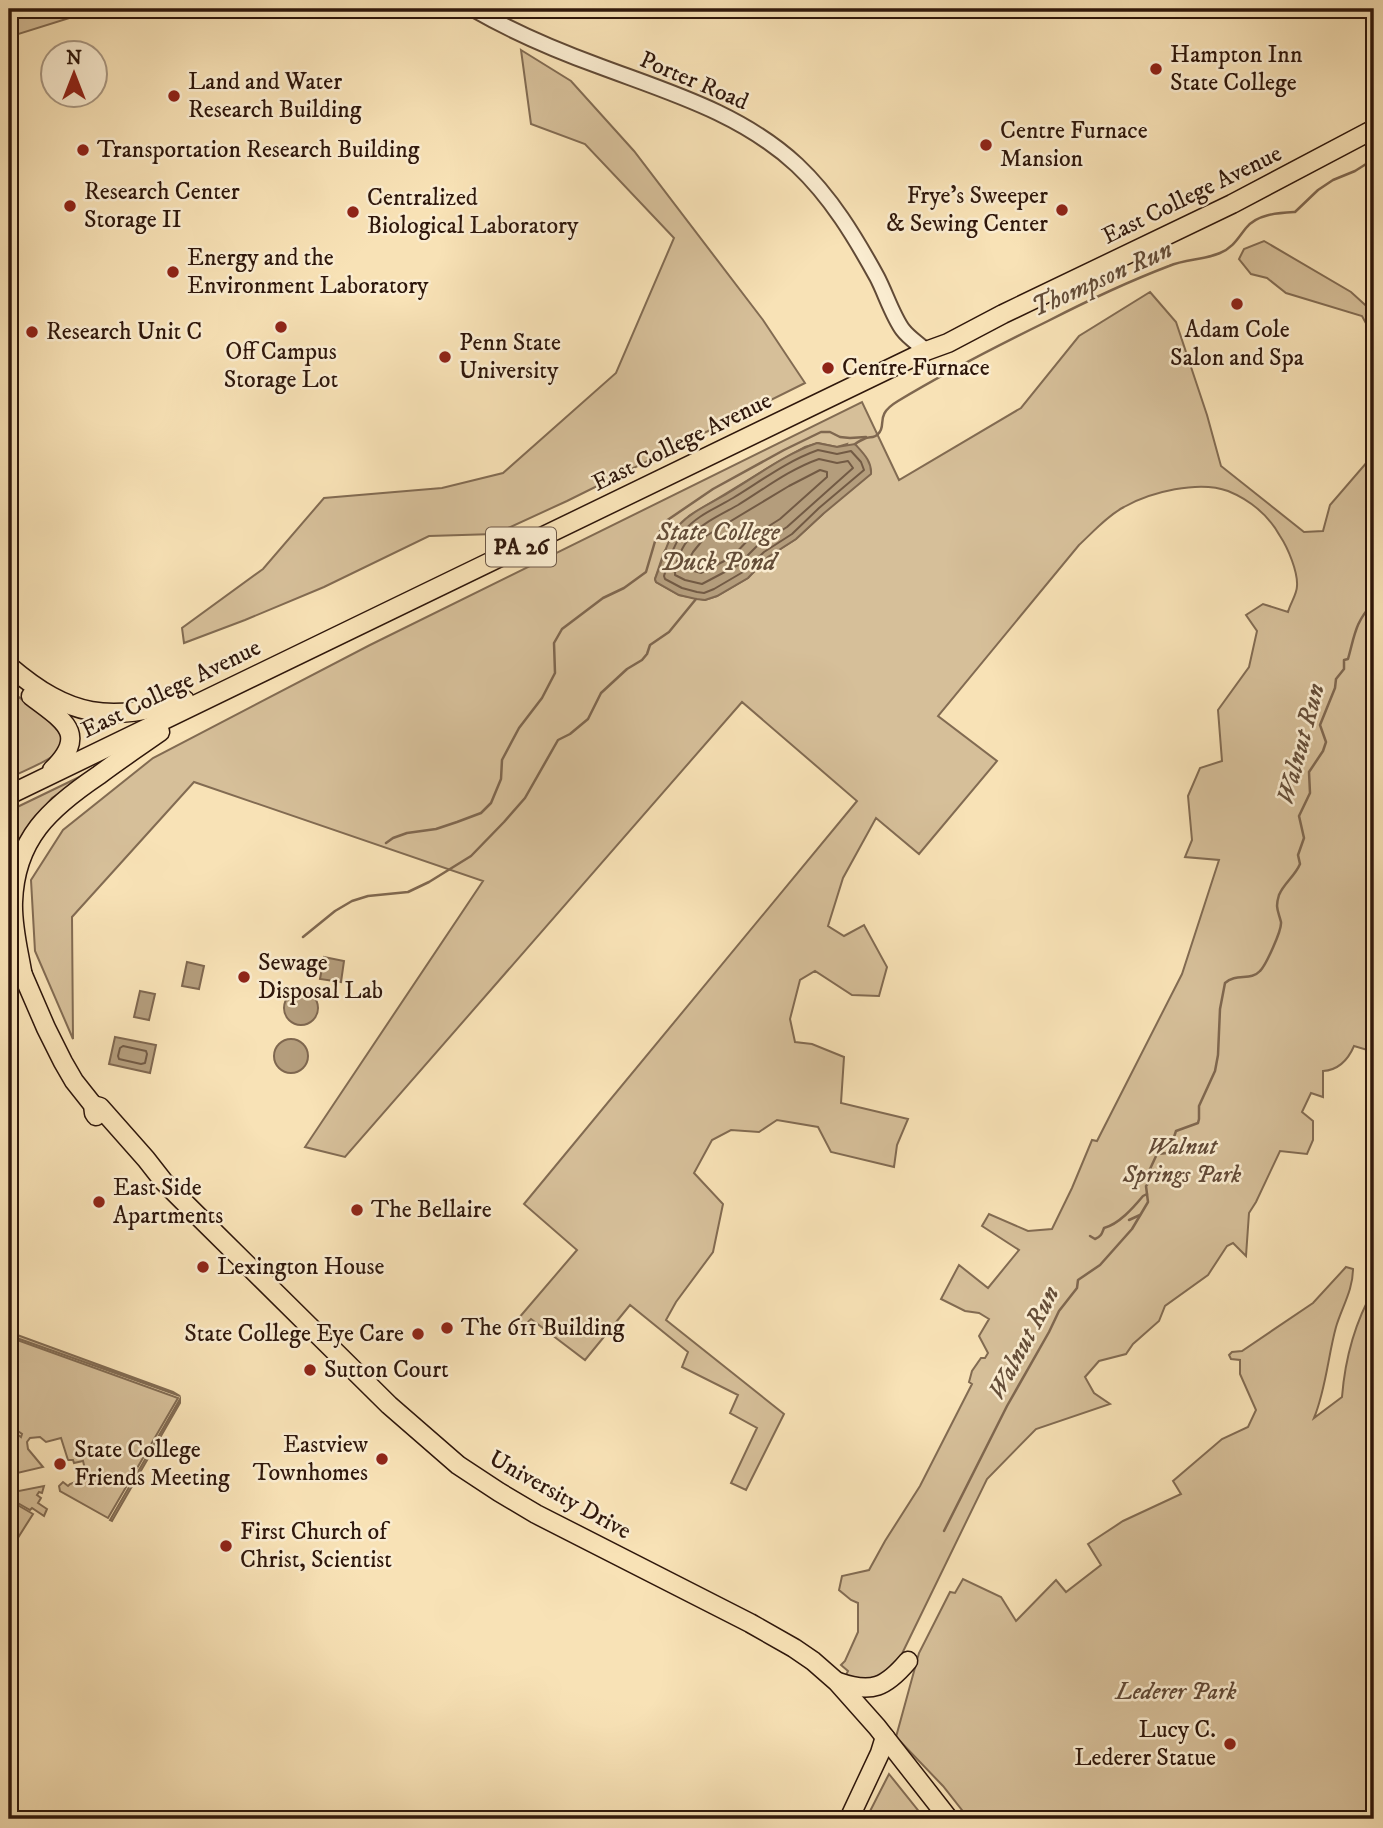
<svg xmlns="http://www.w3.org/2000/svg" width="1383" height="1828" font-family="'IM FELL DW Pica',serif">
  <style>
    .green { fill: #d6bf99; stroke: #826b52; stroke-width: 2; fill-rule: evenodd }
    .water { fill: #b49d7c; stroke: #7f674f; stroke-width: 2 }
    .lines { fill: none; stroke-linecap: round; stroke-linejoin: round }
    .shore { stroke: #725a44; stroke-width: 2 }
    .stream { stroke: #7f674f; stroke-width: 2.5 }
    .minor-casing { stroke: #614a36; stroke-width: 18 }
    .major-casing { stroke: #2f170b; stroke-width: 21 }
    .minor { stroke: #faecd0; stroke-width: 14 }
    .major { stroke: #f8e2b6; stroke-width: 18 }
    .poi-dot { fill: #8f2418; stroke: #faecd0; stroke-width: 2.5 }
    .labels { text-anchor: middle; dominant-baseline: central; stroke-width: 5; stroke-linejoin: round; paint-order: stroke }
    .shield { fill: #faecd0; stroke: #6c5746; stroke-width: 2 }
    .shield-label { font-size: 23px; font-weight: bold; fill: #2f170b }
    .poi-label { font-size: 24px; fill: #2f170b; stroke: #faecd0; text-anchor: start }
    .street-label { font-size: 24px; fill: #2f170b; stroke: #faecd0 }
    .park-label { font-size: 24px; font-style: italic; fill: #614936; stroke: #faecd0 }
    .water-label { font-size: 26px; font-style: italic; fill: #644d38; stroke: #faecd0 }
  </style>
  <rect width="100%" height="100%" fill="#f8e2b6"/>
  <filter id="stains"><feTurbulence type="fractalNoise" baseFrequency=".00286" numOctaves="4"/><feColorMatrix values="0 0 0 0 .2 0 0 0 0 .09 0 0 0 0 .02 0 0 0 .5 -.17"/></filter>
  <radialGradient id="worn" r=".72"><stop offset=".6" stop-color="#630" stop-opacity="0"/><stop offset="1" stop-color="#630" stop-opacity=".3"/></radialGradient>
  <g class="green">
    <polygon points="9,9 98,9 9,37"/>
    <polygon points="521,50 571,81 634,151 763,320 805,383 567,501 495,534 429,536 324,587 245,620 184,643 182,628 263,569 324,498 442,488 503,473 616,373 674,238 585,144 531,124"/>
    <polygon points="1264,241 1351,292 1374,313 1374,338 1362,316 1286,293 1267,278 1251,274 1239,259 1244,249"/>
    <path d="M1150 292 1176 322 1207 415 1221 466 1304 532 1323 531 1330 505 1374 454V1052L1354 1046C1348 1060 1339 1070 1323 1071V1097L1311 1093 1302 1112 1313 1121V1140L1307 1154 1280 1151 1256 1202 1249 1213 1246 1256 1233 1243 1227 1246 1208 1275 1165 1306 1159 1321 1133 1344 1126 1354 1099 1361 1085 1377 1094 1393 1110 1404 1036 1429 987 1479 896 1666 872 1684 845 1677 848 1671 841 1665 845 1661 858 1632V1603L851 1600 839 1590 842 1576 869 1570 885 1541 920 1486 972 1384 969 1382 972 1371 981 1358H985L988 1353 979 1336 989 1319 979 1313 965 1311 941 1299 959 1265 988 1288 1019 1250 982 1226 989 1214 1028 1231 1052 1229 1072 1188 1092 1140 1097 1141 1182 974 1219 860 1185 857 1192 840 1188 796 1200 768 1222 761 1218 710 1249 667 1257 631 1246 615 1263 604 1288 612C1290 604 1297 594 1297 586 1298 572 1288 548 1280 536 1269 516 1250 500 1228 491 1199 480 1150 492 1124 507 1107 516 1093 532 1079 545L938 716 997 761 919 854 876 818 843 878 828 926 844 936 864 925 887 967 879 996 852 995 815 971 800 980 790 1019 795 1042 812 1044 844 1057 841 1103 908 1119 897 1145 894 1167 831 1152 818 1127 777 1120 759 1132 731 1130 712 1140 694 1173 723 1204 713 1252 676 1302 666 1320 784 1414 746 1490 731 1483 757 1428 730 1413 738 1395 682 1367 688 1352 630 1305 585 1360 531 1319 525 1325 518 1319 577 1250 524 1204 857 801 742 702 345 1157 305 1147 483 881 194 782 72 917 73 1039 35 951 31 880 63 830 153 758 370 645 862 402 899 480 1021 408 1079 336ZM818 443 837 447 847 444 823 514 796 539 768 557 748 578 717 596 705 600 679 595 656 582 655 579 664 552 689 516 776 463 805 447Z"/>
    <path d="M9 690C21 699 53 720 59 732 64 741 61 750 53 756 40 765 23 771 9 778Z"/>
    <polygon points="98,768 52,798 31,824 9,882 9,811"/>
    <path d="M1346 1267 1353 1269C1353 1290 1342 1307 1336 1327 1328 1356 1326 1389 1314 1418L1342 1397C1345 1359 1355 1322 1374 1289V1819H969L943 1786 896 1737 919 1653 950 1592 955 1593 963 1579 1001 1597 1016 1621 1056 1580 1066 1592 1101 1565 1088 1544 1123 1521 1181 1494 1173 1481 1222 1439 1248 1427 1256 1410 1240 1374V1360L1231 1359 1229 1355 1232 1352 1242 1351 1313 1303Z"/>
    <polygon points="9,1332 173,1392 180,1396 11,1336 9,1335"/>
    <polygon points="9,1337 178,1398 108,1518 60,1491 59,1486 63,1482 68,1486 70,1484 78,1481 79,1471 85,1469 83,1461 74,1463 73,1460 68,1460 61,1438 46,1442 40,1437 30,1438 27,1442 28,1449 43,1467 17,1473 17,1476 11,1477 9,1480 9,1454 12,1450 9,1448 9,1428 21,1437 22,1434 9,1425"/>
    <polygon points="180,1399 180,1403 112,1521 110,1520"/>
    <polygon points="44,1486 42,1493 39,1492 37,1495 41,1498 38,1503 47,1509 44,1516 32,1508 30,1510 9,1498 9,1490 12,1489 14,1492"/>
    <polygon points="9,1500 33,1514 9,1552"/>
    <polygon points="889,1774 925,1819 866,1819"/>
  </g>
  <g class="water">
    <path d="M817 443 837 447 855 444C863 453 872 461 871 474L823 514 796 539 768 557 748 578 717 596 705 600 696 599 679 595 656 582 655 579C663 560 666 541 679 525 692 511 712 503 728 493 758 475 785 454 817 443Z"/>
    <polygon points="324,957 344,961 341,982 320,979"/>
    <polygon points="187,962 204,966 199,989 182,986"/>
    <circle cx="301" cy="1008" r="17"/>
    <polygon points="140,991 155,994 149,1020 134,1017"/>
    <polygon points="115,1037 156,1045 150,1073 109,1064"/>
    <circle cx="291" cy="1056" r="17"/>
  </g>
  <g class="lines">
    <g class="shore">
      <path d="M818 450 837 454 851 451 861 462 864 470 819 508 792 534 764 552 743 572 714 589 704 593 697 592 682 588 665 579 664 576C669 560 673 545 684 531 696 516 716 508 733 498 761 481 787 461 818 450Z"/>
      <path d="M819 459 837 463 848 461 853 468 787 527 757 546 738 565 702 584 685 580 675 575C675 561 682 546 692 535 704 522 722 514 738 505 764 489 790 469 819 459Z"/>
      <polygon points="820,470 827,472 827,477 780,519 750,538 732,557 701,573 687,569 688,561 693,552 706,536 789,486"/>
      <polygon points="123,1046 146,1051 147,1054 145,1063 141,1064 119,1059 118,1056 120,1048"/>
    </g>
    <g class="stream">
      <path d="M855 444C858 442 861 440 864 439 869 436 874 439 878 434 888 425 873 416 898 401 946 372 997 346 1048 321 1087 301 1127 282 1169 266 1185 259 1204 260 1220 253 1233 248 1238 238 1246 228 1257 214 1278 213 1295 212L1318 190 1333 180 1355 171 1374 159"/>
      <polyline points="386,843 393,838 407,833 436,829 457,822 481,813 491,803 501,779 502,760 519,728 542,698 555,673 554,643 562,629 603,598 624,588 646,572 656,538 666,521 713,489 784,450 821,432 830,432 840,437 850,438 866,437"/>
      <polyline points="303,937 335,911 352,901 368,896 408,892 429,882 471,856 504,822 525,798 558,740 570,734 588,719 601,693 627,669 642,660 647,654 650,645 669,632 696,599"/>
      <polyline points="1129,1220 1140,1215"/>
      <path d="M1090 1236 1095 1239C1102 1236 1102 1233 1104 1228 1119 1224 1133 1208 1143 1196L1147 1194"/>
      <path d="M944 1531 1007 1406 1049 1332 1059 1311 1077 1288 1078 1280 1100 1265 1132 1229 1148 1202 1146 1186 1151 1180 1150 1169 1157 1154 1167 1153 1172 1143 1176 1131 1198 1123 1199 1119V1106L1215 1071 1218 1055 1220 1009 1225 983C1236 973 1251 981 1260 971 1266 965 1282 930 1281 922 1278 910 1275 908 1279 895 1284 883 1295 876 1300 864L1298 855 1304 838 1299 816 1310 793 1309 772 1323 751 1326 742 1320 725 1335 688 1336 679 1344 669V660L1348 659C1355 634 1355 622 1374 602"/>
    </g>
    <defs>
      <path id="minor" d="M473 9C513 32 555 50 599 66 668 92 741 113 797 165 831 197 855 237 877 277 885 292 893 317 903 330 909 338 919 344 926 351"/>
      <g id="major">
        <path d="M9 666C70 718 109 723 185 700"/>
        <path d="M31 696C62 720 90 733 52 770"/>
        <polyline points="9,795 810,407 926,351 948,343 1003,314 1232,204 1374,129"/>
        <polyline points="20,968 46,1028 63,1062 74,1081 93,1105 94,1113 96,1116"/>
        <path d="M23 977C19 952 12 927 13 902 15 839 50 808 99 775 119 760 140 746 160 732"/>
        <polyline points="93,1105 100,1107 146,1159 164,1182 202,1220 389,1405 458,1465 499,1492 536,1514 750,1623 794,1648 813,1661 837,1682 877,1727 949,1819"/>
        <path d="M838 1682C872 1694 886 1687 908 1661"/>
        <polyline points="849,1819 880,1753 885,1737"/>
      </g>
    </defs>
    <use href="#minor" class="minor-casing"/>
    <use href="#major" class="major-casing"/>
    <use href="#minor" class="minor"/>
    <use href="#major" class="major"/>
  </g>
  <g class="poi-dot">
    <circle cx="1156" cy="69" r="7"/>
    <circle cx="174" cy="96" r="7"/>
    <circle cx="986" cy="145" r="7"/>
    <circle cx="83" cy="150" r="7"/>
    <circle cx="70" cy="206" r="7"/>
    <circle cx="1062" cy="210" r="7"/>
    <circle cx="353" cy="212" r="7"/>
    <circle cx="173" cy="272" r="7"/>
    <circle cx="1237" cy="304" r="7"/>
    <circle cx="281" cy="327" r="7"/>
    <circle cx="32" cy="332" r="7"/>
    <circle cx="445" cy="357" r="7"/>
    <circle cx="828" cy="368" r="7"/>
    <circle cx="244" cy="977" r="7"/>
    <circle cx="99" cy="1202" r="7"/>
    <circle cx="357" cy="1210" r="7"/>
    <circle cx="203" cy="1267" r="7"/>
    <circle cx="447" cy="1328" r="7"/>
    <circle cx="418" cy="1334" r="7"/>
    <circle cx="310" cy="1370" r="7"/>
    <circle cx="382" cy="1459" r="7"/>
    <circle cx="60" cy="1464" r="7"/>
    <circle cx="226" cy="1546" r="7"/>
    <circle cx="1230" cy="1744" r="7"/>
  </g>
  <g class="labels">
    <rect class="shield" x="486" y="527.5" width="70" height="39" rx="5"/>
    <g class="shield-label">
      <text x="521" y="547">PA 26</text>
    </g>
    <g class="poi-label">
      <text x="1170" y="55">Hampton Inn<tspan x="1170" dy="28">State College</tspan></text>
      <text x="188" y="82">Land and Water<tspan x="188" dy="28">Research Building</tspan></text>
      <text x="1000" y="131">Centre Furnace<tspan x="1000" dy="28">Mansion</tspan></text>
      <text x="97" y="150">Transportation Research Building</text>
      <text x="84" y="192">Research Center<tspan x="84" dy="28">Storage II</tspan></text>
      <text x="1048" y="196" text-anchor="end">Frye's Sweeper<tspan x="1048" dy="28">&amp; Sewing Center</tspan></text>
      <text x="367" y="198">Centralized<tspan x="367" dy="28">Biological Laboratory</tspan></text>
      <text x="187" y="258">Energy and the<tspan x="187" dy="28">Environment Laboratory</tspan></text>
      <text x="1237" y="330" text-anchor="middle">Adam Cole<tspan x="1237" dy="28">Salon and Spa</tspan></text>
      <text x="46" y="332">Research Unit C</text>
      <text x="459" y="343">Penn State<tspan x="459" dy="28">University</tspan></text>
      <text x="281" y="352" text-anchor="middle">Off Campus<tspan x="281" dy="28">Storage Lot</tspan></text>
      <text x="842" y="368">Centre Furnace</text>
      <text x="258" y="963">Sewage<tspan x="258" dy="28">Disposal Lab</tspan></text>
      <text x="113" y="1188">East Side<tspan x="113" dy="28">Apartments</tspan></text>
      <text x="371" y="1210">The Bellaire</text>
      <text x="217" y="1267">Lexington House</text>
      <text x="461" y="1328">The 611 Building</text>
      <text x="404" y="1334" text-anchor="end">State College Eye Care</text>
      <text x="324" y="1370">Sutton Court</text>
      <text x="368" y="1445" text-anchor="end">Eastview<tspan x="368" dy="28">Townhomes</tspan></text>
      <text x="74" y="1450">State College<tspan x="74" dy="28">Friends Meeting</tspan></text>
      <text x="240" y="1532">First Church of<tspan x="240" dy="28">Christ, Scientist</tspan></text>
      <text x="1216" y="1730" text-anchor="end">Lucy C.<tspan x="1216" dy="28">Lederer Statue</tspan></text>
    </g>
    <g class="street-label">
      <text transform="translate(694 81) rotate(23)">Porter Road</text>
      <text transform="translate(1192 195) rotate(-26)">East College Avenue</text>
      <text transform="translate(682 442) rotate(-26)">East College Avenue</text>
      <text transform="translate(171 689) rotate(-26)">East College Avenue</text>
      <text transform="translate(560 1495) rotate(29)">University Drive</text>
    </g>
    <g class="park-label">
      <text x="1182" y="1147">Walnut<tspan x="1182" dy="28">Springs Park</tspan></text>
      <text x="1176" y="1692">Lederer Park</text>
    </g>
    <g class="water-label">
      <text transform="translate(1102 279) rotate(-24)">Thompson Run</text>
      <text x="718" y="532">State College<tspan x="718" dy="30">Duck Pond</tspan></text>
      <text transform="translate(1301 744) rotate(-75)">Walnut Run</text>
      <text transform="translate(1024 1343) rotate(-62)">Walnut Run</text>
    </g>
  </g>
  <rect width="1383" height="1828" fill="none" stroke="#f8e2b6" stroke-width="35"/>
  <rect x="10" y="10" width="1362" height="1807" fill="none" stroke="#2f170b" stroke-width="3.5"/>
  <rect x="18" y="18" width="1348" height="1793" fill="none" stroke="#2f170b" stroke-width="2"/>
  <g transform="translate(74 74)"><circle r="33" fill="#faecd0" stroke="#a99781" stroke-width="2"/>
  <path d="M0-5L12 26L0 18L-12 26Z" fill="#8f2418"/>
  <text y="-10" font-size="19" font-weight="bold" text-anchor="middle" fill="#2f170b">N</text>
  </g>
  <rect width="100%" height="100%" filter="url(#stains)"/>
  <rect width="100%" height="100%" fill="url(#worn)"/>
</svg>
